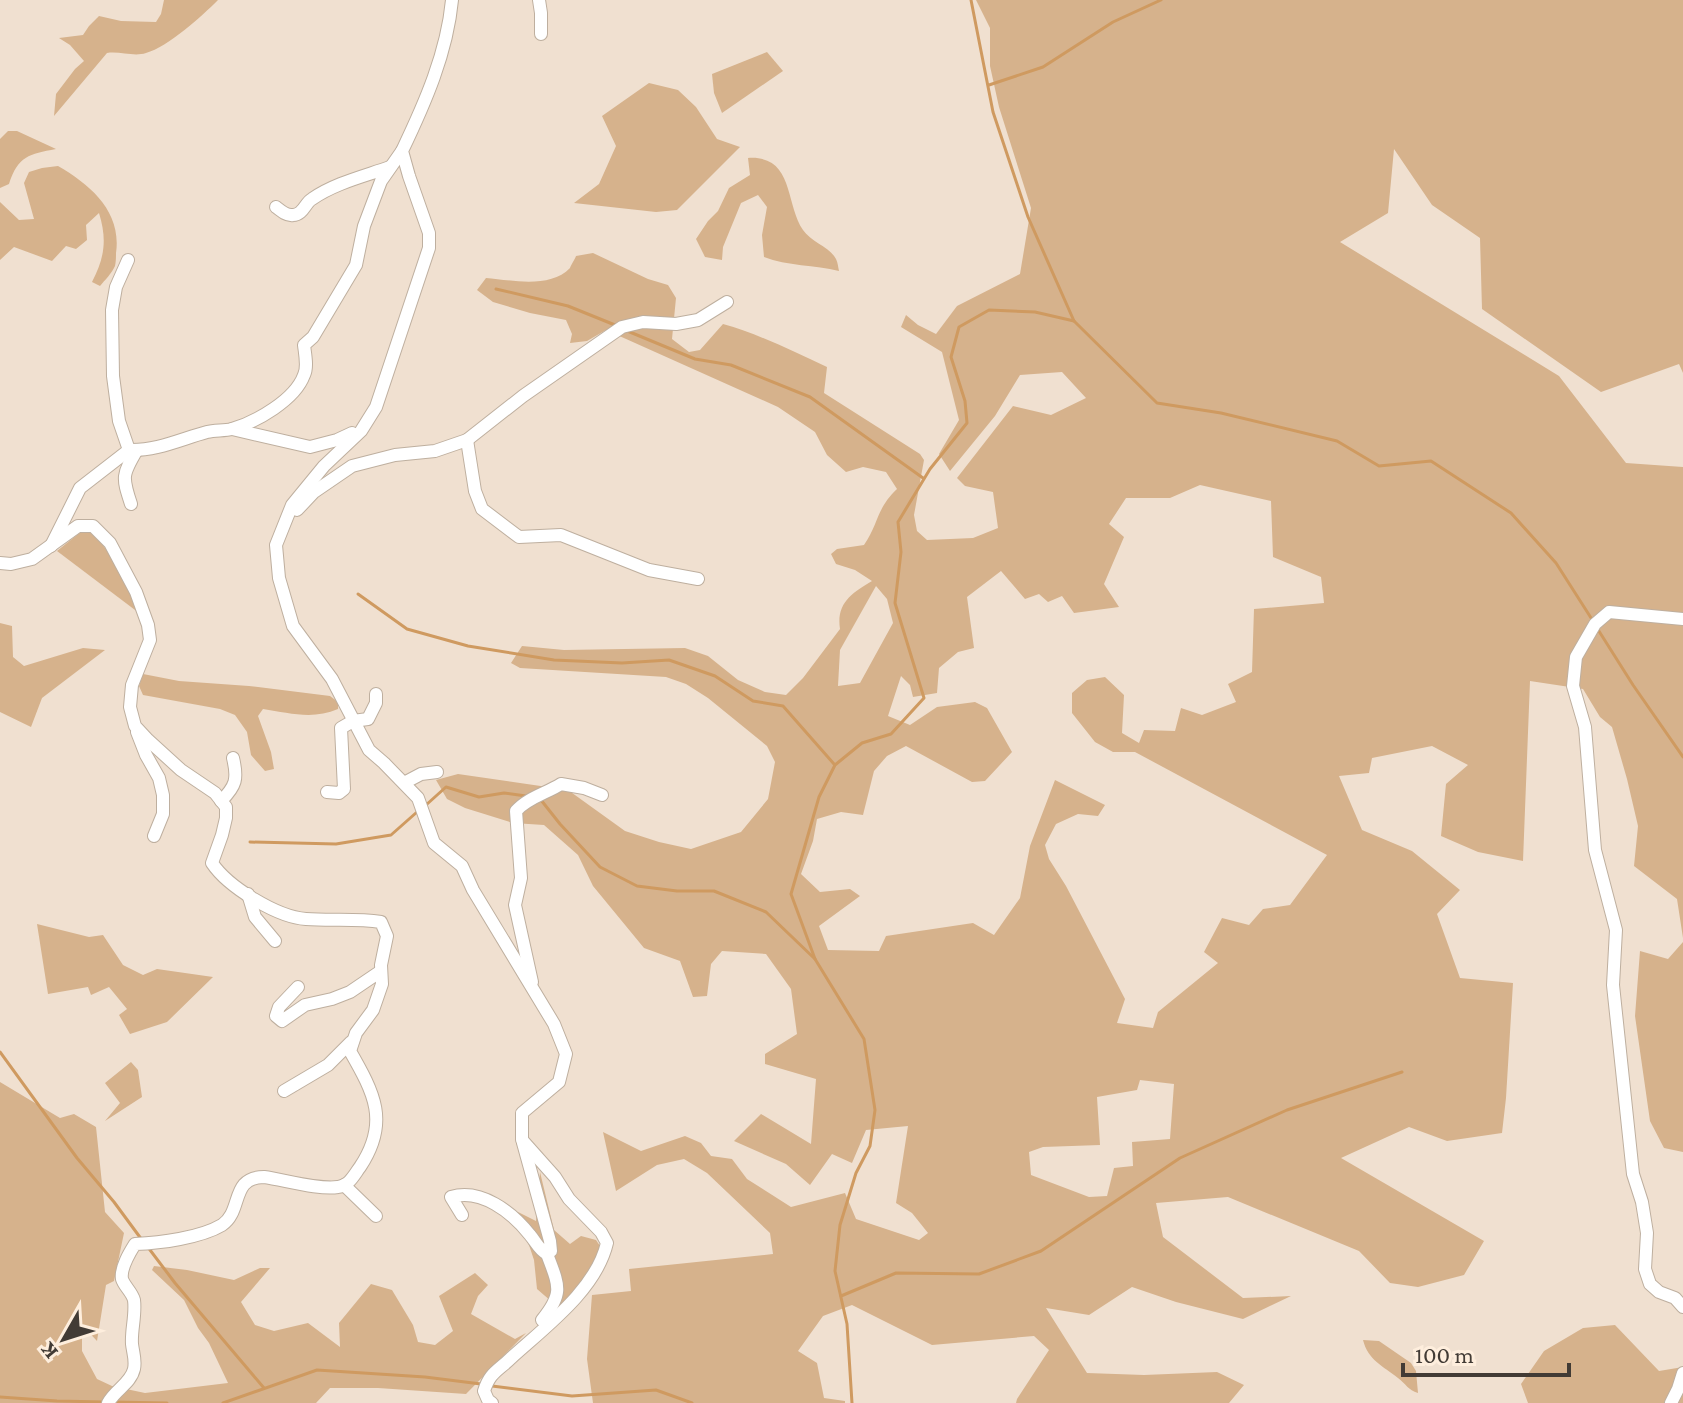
<svg xmlns="http://www.w3.org/2000/svg" width="1683" height="1403" font-family="'Crimson Pro',serif">
  <style>
    .green { fill: #d6b28c; fill-rule: evenodd }
    .lines { fill: none; stroke-linecap: round; stroke-linejoin: round }
    .stream { stroke: #cf9a60; stroke-width: 3 }
    .minor-casing { stroke: #beaf9f; stroke-width: 14 }
    .minor { stroke: #fff; stroke-width: 12 }
  </style>
  <rect width="100%" height="100%" fill="#f0e0d0"/>
  <g class="green">
    <path d="M164 0H218C202 16 168 47 146 53 134 57 120 51 107 53L54 116 56 94 75 69 84 61 70 45 59 38 83 35 89 26 99 16 121 21 156 22 161 14Z"/>
    <path d="M976 0H1683V373L1679 364 1601 392 1482 309 1480 238 1432 205 1394 149 1388 213 1340 242 1559 376 1626 463 1683 467V938L1677 899 1634 866 1638 826 1627 779 1612 727 1600 717 1583 689 1530 681 1523 861 1478 852 1441 836 1446 784 1468 765 1432 746 1372 758 1369 773 1339 776 1362 830 1412 851 1460 890 1437 914 1460 978 1513 983 1506 1098 1502 1133 1447 1141 1409 1127 1341 1158 1484 1241 1464 1275 1418 1287 1390 1283 1359 1251 1228 1197 1156 1203 1163 1237 1243 1298 1291 1296 1243 1319 1176 1302 1132 1287 1089 1315 1046 1308 1087 1373 1144 1375 1217 1372 1244 1385 1229 1403H1016L1017 1399 1049 1350 1034 1336 932 1345 852 1305 823 1316 798 1351 817 1363 824 1398 845 1401V1403H593L587 1359 592 1295 631 1291 629 1269 773 1254 770 1233 707 1173 684 1159 657 1165 616 1191 603 1132 641 1151 685 1136 701 1143 711 1156 732 1159 747 1179 791 1207 845 1193 856 1219 919 1240 928 1233 912 1213 896 1203 908 1126 866 1130 852 1163 832 1154 810 1185 786 1164 734 1141 761 1114 811 1144 816 1079 765 1064V1054L797 1034 791 989 766 954 722 951 711 964 707 996 693 997 680 961 644 948 593 886 578 855 544 825 513 823 465 808 447 799 436 780 458 774 568 790 625 831 659 842 691 849 741 832 768 799 775 762 767 746 708 698 686 684 666 677 520 668 511 663 522 646 564 650 685 648 708 656 738 680 765 692 786 695 803 678 840 629C836 603 852 593 872 581L855 570 836 564 831 554 837 549 864 545C879 523 876 509 897 489L886 472 863 467 846 472 827 455 815 432 778 407 606 330 587 341 570 343 572 334 566 320 530 313 493 302 477 290 486 278C511 280 550 289 570 268 570 267 576 257 576 256L593 253 648 279 668 285 676 298 672 339 689 352 700 350 723 324C759 334 794 352 827 367L824 393 920 454 924 460 914 515 917 531 927 540 973 538 998 528 993 492 965 486 957 478 1013 406 1051 415 1086 398 1062 372 1020 375 995 416 950 471 939 454 959 420 942 352 901 327 906 315 918 325 936 334 957 306 1020 274 1031 208 999 107 990 66V28ZM1200 485 1271 501 1273 557 1321 577 1324 603 1254 609 1252 672 1228 684 1236 702 1202 715 1181 708 1175 731 1144 730 1139 743 1122 733 1124 695 1105 677 1087 680 1072 693V713L1095 742 1113 752H1135L1327 855 1290 905 1263 909 1249 925 1222 918 1204 952 1218 963 1158 1012 1153 1028 1117 1023 1125 999 1066 886 1049 859 1045 845 1056 824 1078 814 1098 816 1105 805 1055 780 1030 846 1020 898 994 935 973 923 886 936 879 951 828 950 819 926 860 896 850 889 820 892 801 874 813 841 817 819 841 812 863 815 874 771 887 756 906 746 972 782 985 781 1012 752 987 708 975 702 937 707 910 725 888 716 901 676 910 685 913 697 937 693 939 668 958 652 974 648 967 597 1001 571 1025 599 1039 594 1048 602 1062 596 1074 613 1119 607 1104 584 1124 537 1109 524 1126 498H1170ZM876 586 887 599 893 623 860 683 838 686 840 650ZM1140 1080 1174 1084 1170 1139 1132 1142 1133 1166 1114 1168 1107 1196 1089 1197 1031 1175 1029 1152 1043 1147 1100 1145 1097 1097 1137 1090Z"/>
    <polygon points="767,52 783,71 722,113 714,93 712,74"/>
    <polygon points="649,83 678,90 696,107 717,139 740,147 677,210 656,212 574,203 599,184 616,146 602,116"/>
    <path d="M8 131H17L56 149C29 154 18 156 9 184L0 188V139Z"/>
    <path d="M748 158C794 155 785 203 803 230 811 242 830 247 836 259 838 263 838 267 839 271 815 265 787 266 764 257L762 235 767 207 758 195 741 203 723 247 722 260 705 257 696 239 708 221 718 211 729 188 750 175Z"/>
    <path d="M58 166C91 185 122 212 116 253 116 257 116 262 115 266 112 273 105 280 100 286L92 282C105 257 107 239 99 213L86 225 87 240 76 249 66 246 52 261 14 247 0 260V202L19 220 34 219 24 183 29 172 42 168Z"/>
    <path d="M82 531 93 532C113 556 127 584 139 613L57 551Z"/>
    <polygon points="0,623 12,626 13,657 24,666 83,648 105,650 42,698 31,727 0,712"/>
    <path d="M143 674 179 681 249 686 330 696 338 702V709C313 720 289 713 263 709L258 716 271 752 274 769 265 771 251 755 247 732 235 715 220 709 143 695 139 686Z"/>
    <polygon points="37,924 89,937 103,935 123,965 143,975 157,969 213,977 167,1022 130,1034 119,1015 127,1009 109,987 91,995 88,987 48,994"/>
    <polygon points="1683,942 1683,1152 1664,1148 1650,1121 1635,1016 1640,951 1668,959"/>
    <polygon points="131,1062 138,1070 142,1097 105,1121 120,1103 105,1083"/>
    <polygon points="0,1082 60,1118 74,1114 96,1127 105,1212 124,1233 114,1281 106,1285 97,1341 82,1325 82,1351 97,1379 112,1386 145,1393 228,1383 209,1343 198,1328 184,1300 152,1270 154,1266 187,1270 234,1280 260,1268 270,1268 241,1302 255,1325 274,1331 308,1323 340,1347 339,1323 371,1284 392,1290 413,1325 418,1342 435,1345 453,1331 439,1296 475,1273 488,1285 478,1296 471,1314 515,1339 526,1333 466,1394 378,1388 330,1388 316,1403 0,1403"/>
    <polygon points="540,1172 554,1230 570,1244 581,1236 596,1240 600,1246 592,1272 559,1308 537,1289 534,1260 518,1212 536,1221"/>
    <polygon points="1615,1325 1659,1371 1683,1367 1683,1403 1528,1403 1521,1384 1544,1351 1583,1328"/>
    <path d="M1363 1340 1379 1341 1411 1363 1416 1371 1418 1393C1408 1390 1406 1384 1398 1378 1383 1366 1368 1360 1363 1340Z"/>
  </g>
  <g class="lines">
    <g class="stream">
      <polyline points="971,0 993,112 1028,217 1074,321 1157,403 1221,413 1337,441 1379,466 1431,461 1511,513 1556,563 1593,621"/>
      <polyline points="989,85 1043,67 1113,22 1161,0"/>
      <polyline points="496,289 568,306 615,325"/>
      <polyline points="625,330 695,359 731,365 810,397 923,478"/>
      <polyline points="358,594 407,629 468,646 554,660 622,663 669,660 715,676 753,701 783,706 834,764"/>
      <polyline points="1597,628 1633,685 1683,757"/>
      <polyline points="541,800 560,824 600,867 637,886 677,891 714,891 766,912 815,959"/>
      <polyline points="426,805 446,787 479,797 504,793 526,796"/>
      <polyline points="250,842 336,844 391,835 417,812"/>
      <polyline points="0,1052 77,1158 114,1202 142,1240"/>
      <polyline points="147,1246 175,1283 264,1388"/>
      <polyline points="841,1296 896,1273 979,1274 1041,1251 1180,1158 1287,1110 1402,1072"/>
      <polyline points="492,1386 572,1396 656,1390 692,1403"/>
      <polyline points="0,1397 57,1401 104,1402"/>
      <polyline points="112,1402 167,1403"/>
      <polyline points="223,1403 317,1370 425,1377 481,1384"/>
      <polyline points="852,1403 847,1324 835,1271 840,1225 856,1173 870,1146 875,1110 864,1039 815,959 791,894 819,797 835,765 862,743 891,734 924,698 895,603 901,552 898,522 930,469 967,423 965,401 951,357 959,327 989,310 1035,312 1074,321"/>
    </g>
    <defs>
      <g id="minor">
        <path d="M452 0C447 53 425 103 402 151L409 176 429 233V248L376 407 361 431 324 466 292 505 276 545 279 578 293 626 332 679 369 750 384 763 418 798 434 843 462 866 473 890 554 1024 566 1054 559 1082 522 1113V1140L555 1177 569 1199 601 1232 607 1243C596 1290 545 1327 511 1358 498 1371 490 1372 484 1391L488 1400 492 1403"/>
        <polyline points="539,0 541,13 541,34"/>
        <path d="M276 207C281 211 287 216 293 215 303 215 305 203 312 199 335 183 365 176 390 167"/>
        <path d="M128 260 116 287 112 310 113 376 119 421 129 450C157 451 181 439 207 432 215 430 224 431 232 429 256 422 295 400 304 375 308 367 305 354 304 345L313 337 356 265 364 226 381 181 402 151"/>
        <polyline points="232,429 310,447 337,440 352,433"/>
        <polyline points="467,440 475,491 482,509 519,537 561,535 649,570 698,579"/>
        <path d="M131 504C122 477 122 475 137 450"/>
        <polyline points="297,510 314,492 352,466 395,455 435,451 467,440 523,396 622,327 643,322 676,324 698,320 727,302"/>
        <polyline points="51,546 80,488 129,450"/>
        <path d="M0 563 11 564 32 559 78 526H93L110 543 136 592 148 625 150 640 132 685 130 707 135 726 148 740 181 770 215 793 226 807V818L222 835 212 863C228 887 277 917 306 919 331 921 356 918 381 922L387 936 381 965 382 984 373 1010 356 1033 350 1051C374 1093 390 1122 360 1167 354 1175 349 1186 338 1187 319 1190 285 1180 264 1177 230 1177 243 1211 222 1225 200 1238 160 1243 135 1244 130 1252 120 1268 122 1279 124 1286 132 1292 134 1300 136 1315 131 1330 132 1344 133 1353 136 1360 134 1369 131 1383 115 1390 108 1403"/>
        <polyline points="1683,619 1609,612 1595,624 1576,657 1573,686 1585,727 1595,850 1616,930 1613,985 1633,1174 1642,1202 1647,1233 1645,1269 1650,1284 1659,1292 1675,1298 1683,1307"/>
        <polyline points="137,732 146,755 159,778 163,795 163,814 154,836"/>
        <polyline points="404,783 421,774 437,772"/>
        <polyline points="327,792 339,793 344,789 341,728 353,721 368,719 376,703 376,694"/>
        <path d="M221 801C236 786 238 779 233 758"/>
        <polyline points="248,894 255,917 275,941"/>
        <path d="M532 982 515 905 521 878 516 811C527 798 547 793 561 784L584 788 602 795"/>
        <polyline points="298,987 279,1007 276,1016 282,1021 305,1005 332,999 350,992 381,971"/>
        <polyline points="284,1091 328,1065 351,1042"/>
        <polyline points="344,1185 376,1216"/>
        <path d="M462 1215 451 1197C481 1188 512 1212 530 1235 536 1242 539 1250 547 1254L551 1251 550 1241 523 1143"/>
        <path d="M542 1320C564 1293 559 1286 547 1254"/>
        <polyline points="1671,1403 1678,1389 1683,1373"/>
      </g>
    </defs>
    <use href="#minor" class="minor-casing"/>
    <use href="#minor" class="minor"/>
  </g>
  <g transform="translate(64 1339) rotate(231)" stroke="#feeedd" stroke-width="6" paint-order="stroke">
  <path d="M0-6L14 30L0 20L-14 30Z" fill="#423b35"/>
  <text y="-12" font-size="22" font-weight="bold" text-anchor="middle" fill="#423b35">K</text>
  </g>
  <path d="M1403 1363v12h166v-12" fill="none" stroke="#423b35" stroke-width="4"/>
  <text x="1415" y="1363" font-size="24" fill="#423b35" stroke="#feeedd" stroke-width="6" paint-order="stroke">100 m</text>
</svg>
